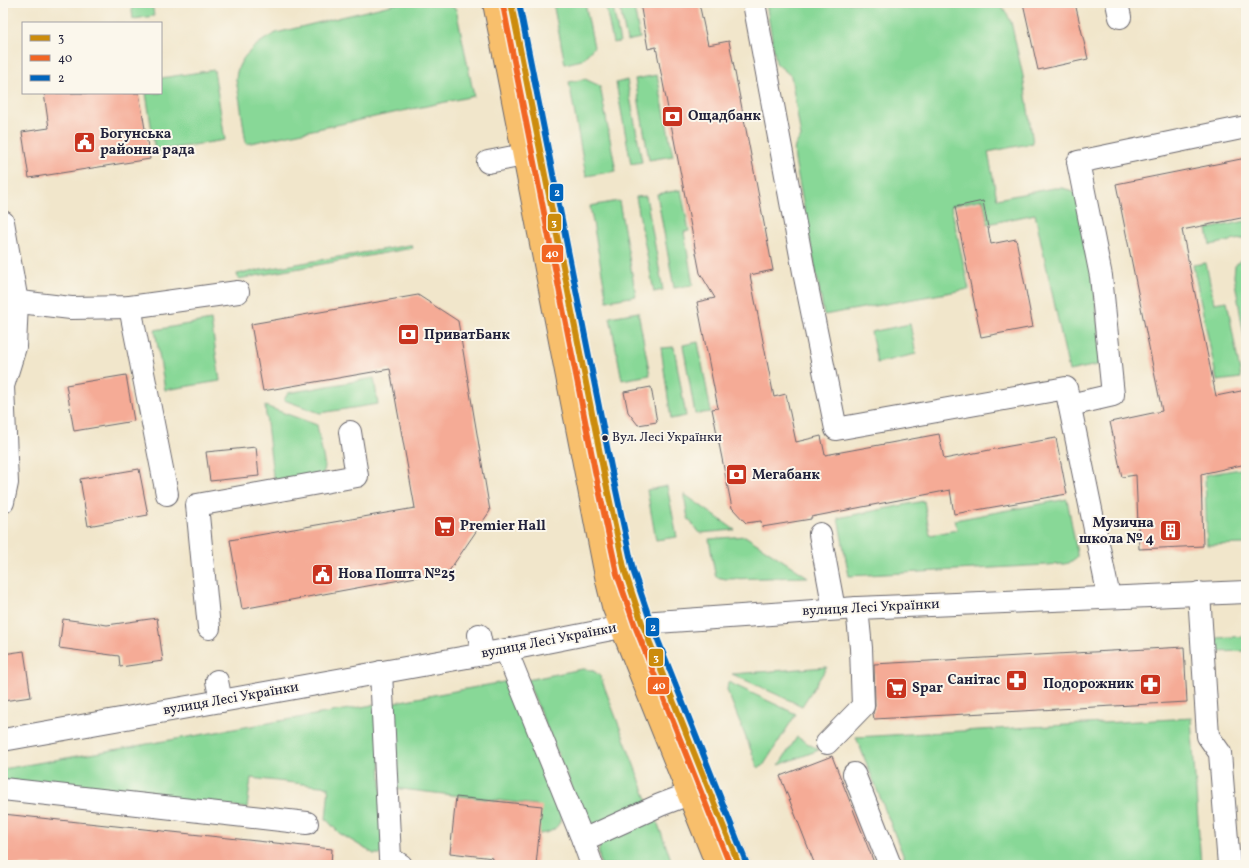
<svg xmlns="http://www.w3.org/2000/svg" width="1249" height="868" font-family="Vollkorn,serif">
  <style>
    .green { fill: #88d897; stroke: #557d69 }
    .building { fill: #f5ab96 }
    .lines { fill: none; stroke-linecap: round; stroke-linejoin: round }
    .minor-casing { stroke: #6a676d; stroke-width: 24 }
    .major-casing { stroke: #6a676d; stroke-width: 24 }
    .minor { stroke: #fff; stroke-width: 22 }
    .major { stroke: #f8bf6c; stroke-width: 22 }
    .bus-1-casing { stroke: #fbf7ec; stroke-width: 9 }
    .bus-2-casing { stroke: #fbf7ec; stroke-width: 9 }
    .bus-3-casing { stroke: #fbf7ec; stroke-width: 9 }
    .bus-1 { stroke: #cc8c0c; stroke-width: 6 }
    .bus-2 { stroke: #f26522; stroke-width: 6 }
    .bus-3 { stroke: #0065bd; stroke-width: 6 }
    .bus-dot { fill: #22223b; stroke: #fbf7ec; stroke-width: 1.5 }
    .labels { text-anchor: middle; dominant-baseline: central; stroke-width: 4; stroke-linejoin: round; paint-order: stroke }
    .bus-label { font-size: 13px; fill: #22223b; stroke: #fbf7ec; text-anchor: start }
    .poi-label { font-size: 14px; font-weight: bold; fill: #22223b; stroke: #fbf7ec; text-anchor: start }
    .street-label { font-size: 14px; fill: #22223b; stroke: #fbf7ec }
    .line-badge { stroke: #fbf7ec; stroke-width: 1.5 }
    .badge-label { font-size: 11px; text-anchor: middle; font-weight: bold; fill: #fff }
  </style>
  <rect width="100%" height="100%" fill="#fbf7ec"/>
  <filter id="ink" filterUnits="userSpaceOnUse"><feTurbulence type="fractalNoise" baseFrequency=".025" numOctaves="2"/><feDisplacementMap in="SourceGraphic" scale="8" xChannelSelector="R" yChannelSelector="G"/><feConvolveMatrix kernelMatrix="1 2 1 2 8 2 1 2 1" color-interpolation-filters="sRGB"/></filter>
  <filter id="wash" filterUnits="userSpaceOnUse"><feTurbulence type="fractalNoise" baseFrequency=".012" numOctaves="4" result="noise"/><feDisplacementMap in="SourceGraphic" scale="16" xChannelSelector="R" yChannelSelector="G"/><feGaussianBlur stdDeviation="0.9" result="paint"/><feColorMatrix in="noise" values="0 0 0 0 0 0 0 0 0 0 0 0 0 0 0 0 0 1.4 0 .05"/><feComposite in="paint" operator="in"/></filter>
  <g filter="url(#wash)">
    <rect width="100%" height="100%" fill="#f1e6cb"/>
    <g class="green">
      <polygon points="131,3 152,3 154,16 133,19"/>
      <path d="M399 3H445L456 9 474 96 246 144C244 130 242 116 240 102 239 95 237 87 236 80 236 58 258 42 276 33Z"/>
      <polygon points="553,3 585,3 594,47 582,60 565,64"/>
      <polygon points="605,3 612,3 620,42 613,43"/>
      <polygon points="619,3 633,3 640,38 627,41"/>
      <path d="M766 3H1000L1007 14 1011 22 1023 76 1033 143 988 152 997 199 1053 188H1062L1070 190 1076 194 1093 275 1102 364 1069 371 1035 214 988 224 983 199 951 206 969 289 824 315 795 160C794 149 793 146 801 137L791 76 776 63Z"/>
      <polygon points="214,70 225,140 155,151 146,93 161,93 161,78"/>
      <polygon points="657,75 673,156 649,160 635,79"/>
      <polygon points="585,79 600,86 616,171 586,176 569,82"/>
      <polygon points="627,80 642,162 631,164 616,83"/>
      <polygon points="681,190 689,231 684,232 693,285 674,288 657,194"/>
      <polygon points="646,196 663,290 654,292 636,197"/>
      <polygon points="619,201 636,296 607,301 590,206"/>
      <polygon points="1246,221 1246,238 1210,245 1207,229"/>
      <polygon points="410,245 412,245 413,248 238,279 237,274"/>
      <polygon points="1246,257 1246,348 1234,276 1235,266 1242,258"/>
      <polygon points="1206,263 1214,303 1227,301 1241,378 1217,381 1193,265"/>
      <polygon points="638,312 650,375 622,380 610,317"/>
      <polygon points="211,320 220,381 165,390 155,330"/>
      <polygon points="910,324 916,354 877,363 871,332"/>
      <polygon points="698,342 711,412 695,414 683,345"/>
      <polygon points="674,347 686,416 671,419 661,348"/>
      <polygon points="374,378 378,404 320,413 284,400 288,393"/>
      <polygon points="265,406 317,425 325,467 324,471 322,474 276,480 273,476"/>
      <polygon points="1246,468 1246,544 1207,545 1205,475"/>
      <polygon points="667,486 677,537 656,540 647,490"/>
      <polygon points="684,494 735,530 700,533 688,519"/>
      <polygon points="1067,499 1077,553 1077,557 1069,563 1064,564 849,576 838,518 924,501 930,535 957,530 955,520"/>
      <polygon points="745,536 808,577 726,579 716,577 715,574 709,539"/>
      <polygon points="1246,636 1246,651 1217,652 1217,638"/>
      <polygon points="827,667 802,706 732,674"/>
      <path d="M582 669C591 669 596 671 601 678L648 802 598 824 586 822 527 680Z"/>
      <path d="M509 681 562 815C559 830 549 834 535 834L537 805 393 788 390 703Z"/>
      <polygon points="728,682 796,714 763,766 758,768 727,690"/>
      <polygon points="378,704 384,854 374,854 339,833 326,819 329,787 251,778 247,808 3,782 3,769"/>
      <polygon points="1191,718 1201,865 907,865 856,737"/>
      <polygon points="797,737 819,750 779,765"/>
      <path d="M655 816 673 865H601C599 855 596 848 604 841Z"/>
    </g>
    <g id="blocks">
      <g class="building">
        <polygon points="640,3 699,3 708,45 729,41 773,270 750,275 774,397 786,394 796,442 821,436 825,455 939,434 944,459 1010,446 1056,438 1067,494 954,514 950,490 811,517 811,519 762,527 761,521 746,523 732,508 712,409 718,408 697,302 715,298 700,273 656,47 648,49"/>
        <polygon points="1023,3 1075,3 1088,59 1038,70"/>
        <polygon points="44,93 139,93 150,159 29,178 22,132 49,128"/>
        <polygon points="1246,158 1246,217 1182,230 1216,396 1246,390 1246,464 1201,474 1203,546 1139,549 1136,475 1122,477 1110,422 1162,411 1116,184"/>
        <polygon points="983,201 991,244 1016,239 1033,327 981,337 955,207"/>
        <polygon points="418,295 458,321 490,511 449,571 242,609 230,540 415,508 390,369 263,391 251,324"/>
        <polygon points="126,375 134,421 74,431 66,385"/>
        <polygon points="651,387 657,422 638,425 628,412 624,392"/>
        <polygon points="256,447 259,476 210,481 206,452"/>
        <polygon points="139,469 148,515 88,526 80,479"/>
        <polygon points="157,618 163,661 120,667 119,656 59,648 63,619 107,625"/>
        <polygon points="1184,647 1187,702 874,719 873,713 875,706 874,664"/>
        <polygon points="24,651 31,697 3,701 3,654"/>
        <polygon points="832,756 875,865 815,865 780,776"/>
        <polygon points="456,797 542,806 536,865 492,865 493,858 450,853"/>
        <polygon points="3,814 332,849 331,865 3,865"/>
      </g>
    </g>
  </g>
  <g filter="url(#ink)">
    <use href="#blocks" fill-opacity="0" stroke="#6a676d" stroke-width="1"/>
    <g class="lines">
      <defs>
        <g id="minor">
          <polyline points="754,3 804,272 836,429 1066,388 1109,597"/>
          <polyline points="1117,3 1120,17"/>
          <polyline points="488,162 524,155"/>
          <polyline points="3,222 17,302 15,347 3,386 7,483 3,502"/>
          <polyline points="3,300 71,308 130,307 238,292"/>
          <polyline points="130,307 167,494"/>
          <polyline points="1070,405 1113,395 1101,276 1078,162 1246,127"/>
          <polyline points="820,534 834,609"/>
          <polyline points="1199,593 1208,736 1220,753 1229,865"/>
          <polyline points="209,628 197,505 357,476 350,432"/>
          <polyline points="479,635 483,654"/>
          <polyline points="506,650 583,840"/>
          <polyline points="381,672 390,858 401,865"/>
          <polyline points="217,681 221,701"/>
          <polyline points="3,740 506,650 642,623 857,608 1246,592"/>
          <polyline points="827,743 863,706 861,648 857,608"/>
          <polyline points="854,774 890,865"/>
          <polyline points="3,789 307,823"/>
          <polyline points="592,865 583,840 660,805 689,794"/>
        </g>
        <g id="major">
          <polyline points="494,3 607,581 613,606 717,865"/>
          <polyline points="511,3 603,469 625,572 642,623 739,865"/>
        </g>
      </defs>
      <use href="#minor" class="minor-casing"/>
      <use href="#major" class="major-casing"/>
      <use href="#minor" class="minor"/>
      <use href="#major" class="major"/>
      <defs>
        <polyline id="bus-1" points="511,3 603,469 625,572 642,623 739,865"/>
        <polyline id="bus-2" points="503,5 595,471 617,574 635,626 730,865"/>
        <polyline id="bus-3" points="519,3 611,467 633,570 650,620 746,862"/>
      </defs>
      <use href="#bus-1" class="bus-1-casing"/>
      <use href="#bus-2" class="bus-2-casing"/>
      <use href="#bus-3" class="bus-3-casing"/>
      <use href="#bus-1" class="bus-1"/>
      <use href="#bus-2" class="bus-2"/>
      <use href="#bus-3" class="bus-3"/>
    </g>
  </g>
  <defs>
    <symbol id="bank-square" viewBox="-11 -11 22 22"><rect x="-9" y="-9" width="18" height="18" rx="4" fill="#c8321e" stroke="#fbf7ec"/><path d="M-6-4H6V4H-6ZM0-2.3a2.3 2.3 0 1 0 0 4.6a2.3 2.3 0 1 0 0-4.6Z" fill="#fff"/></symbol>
    <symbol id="civic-square" viewBox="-11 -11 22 22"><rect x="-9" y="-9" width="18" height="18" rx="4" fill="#c8321e" stroke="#fbf7ec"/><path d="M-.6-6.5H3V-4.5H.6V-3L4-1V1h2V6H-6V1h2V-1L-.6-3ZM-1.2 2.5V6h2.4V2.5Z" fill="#fff"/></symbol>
    <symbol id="supermarket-square" viewBox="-11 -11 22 22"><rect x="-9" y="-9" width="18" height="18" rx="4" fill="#c8321e" stroke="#fbf7ec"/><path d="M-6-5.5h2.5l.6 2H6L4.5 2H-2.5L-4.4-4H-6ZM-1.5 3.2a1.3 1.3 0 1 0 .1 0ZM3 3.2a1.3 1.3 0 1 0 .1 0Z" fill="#fff"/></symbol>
    <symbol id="building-square" viewBox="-11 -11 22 22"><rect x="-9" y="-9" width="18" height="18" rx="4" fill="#c8321e" stroke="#fbf7ec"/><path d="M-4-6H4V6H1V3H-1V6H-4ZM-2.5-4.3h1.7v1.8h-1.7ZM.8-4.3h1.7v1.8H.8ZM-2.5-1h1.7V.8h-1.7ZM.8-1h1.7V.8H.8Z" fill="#fff"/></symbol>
    <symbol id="pharmacy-square" viewBox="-11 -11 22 22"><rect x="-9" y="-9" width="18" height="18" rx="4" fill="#c8321e" stroke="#fbf7ec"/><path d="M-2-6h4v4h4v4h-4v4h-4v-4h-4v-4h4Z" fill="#fff"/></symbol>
  </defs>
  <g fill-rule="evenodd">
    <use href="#bank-square" x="660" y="104" width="25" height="25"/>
    <use href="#civic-square" x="72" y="130" width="25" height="25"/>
    <use href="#bank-square" x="396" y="322" width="25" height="25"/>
    <use href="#bank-square" x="724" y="462" width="25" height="25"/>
    <use href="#supermarket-square" x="432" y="514" width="25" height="25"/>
    <use href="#building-square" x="1158" y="518" width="25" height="25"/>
    <use href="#civic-square" x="310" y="562" width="25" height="25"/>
    <use href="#pharmacy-square" x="1004" y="668" width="25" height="25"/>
    <use href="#pharmacy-square" x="1138" y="672" width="25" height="25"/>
    <use href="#supermarket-square" x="884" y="676" width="25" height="25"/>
  </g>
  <circle class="bus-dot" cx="605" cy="438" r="3.5"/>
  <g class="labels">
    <g class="bus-label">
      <text x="612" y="438">Вул. Лесі Українки</text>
    </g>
    <g class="poi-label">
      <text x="688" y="116">Ощадбанк</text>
      <text x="100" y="134">Богунська<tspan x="100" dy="16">районна рада</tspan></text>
      <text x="424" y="335">ПриватБанк</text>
      <text x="752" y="475">Мегабанк</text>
      <text x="1154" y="523" text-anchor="end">Музична<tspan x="1154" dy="16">школа № 4</tspan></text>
      <text x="460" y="526">Premier Hall</text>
      <text x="338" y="574">Нова Пошта №25</text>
      <text x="1000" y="680" text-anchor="end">Санітас</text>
      <text x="1134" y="684" text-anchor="end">Подорожник</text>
      <text x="912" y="688">Spar</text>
    </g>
    <g class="street-label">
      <text transform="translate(871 608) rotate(-3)">вулиця Лесі Українки</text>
      <text transform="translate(549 641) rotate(-11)">вулиця Лесі Українки</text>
      <text transform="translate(231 699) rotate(-10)">вулиця Лесі Українки</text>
    </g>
  </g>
  <g class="line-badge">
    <rect x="549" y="183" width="15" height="19" rx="4" fill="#0065bd"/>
    <rect x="547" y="213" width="15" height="19" rx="4" fill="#cc8c0c"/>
    <rect x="541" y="244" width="23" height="19" rx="4" fill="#f26522"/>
    <rect x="645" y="617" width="15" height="20" rx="4" fill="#0065bd"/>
    <rect x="648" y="648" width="16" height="19" rx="4" fill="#cc8c0c"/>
    <rect x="647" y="676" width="23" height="19" rx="4" fill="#f26522"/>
  </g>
  <g class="badge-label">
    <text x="557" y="196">2</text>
    <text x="554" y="226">3</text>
    <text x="552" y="257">40</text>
    <text x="653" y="631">2</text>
    <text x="656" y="661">3</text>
    <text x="659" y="689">40</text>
  </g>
  <rect width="1249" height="868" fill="none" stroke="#fbf7ec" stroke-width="16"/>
  <rect x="22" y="22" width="140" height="72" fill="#fbf7ec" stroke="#a4a2a5"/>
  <rect x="30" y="35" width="20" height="6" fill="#cc8c0c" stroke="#a4a2a5"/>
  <text x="58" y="42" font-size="12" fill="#22223b">3</text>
  <rect x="30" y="55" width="20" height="6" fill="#f26522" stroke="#a4a2a5"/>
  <text x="58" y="62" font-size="12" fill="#22223b">40</text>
  <rect x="30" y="75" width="20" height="6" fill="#0065bd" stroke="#a4a2a5"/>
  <text x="58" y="82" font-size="12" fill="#22223b">2</text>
</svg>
